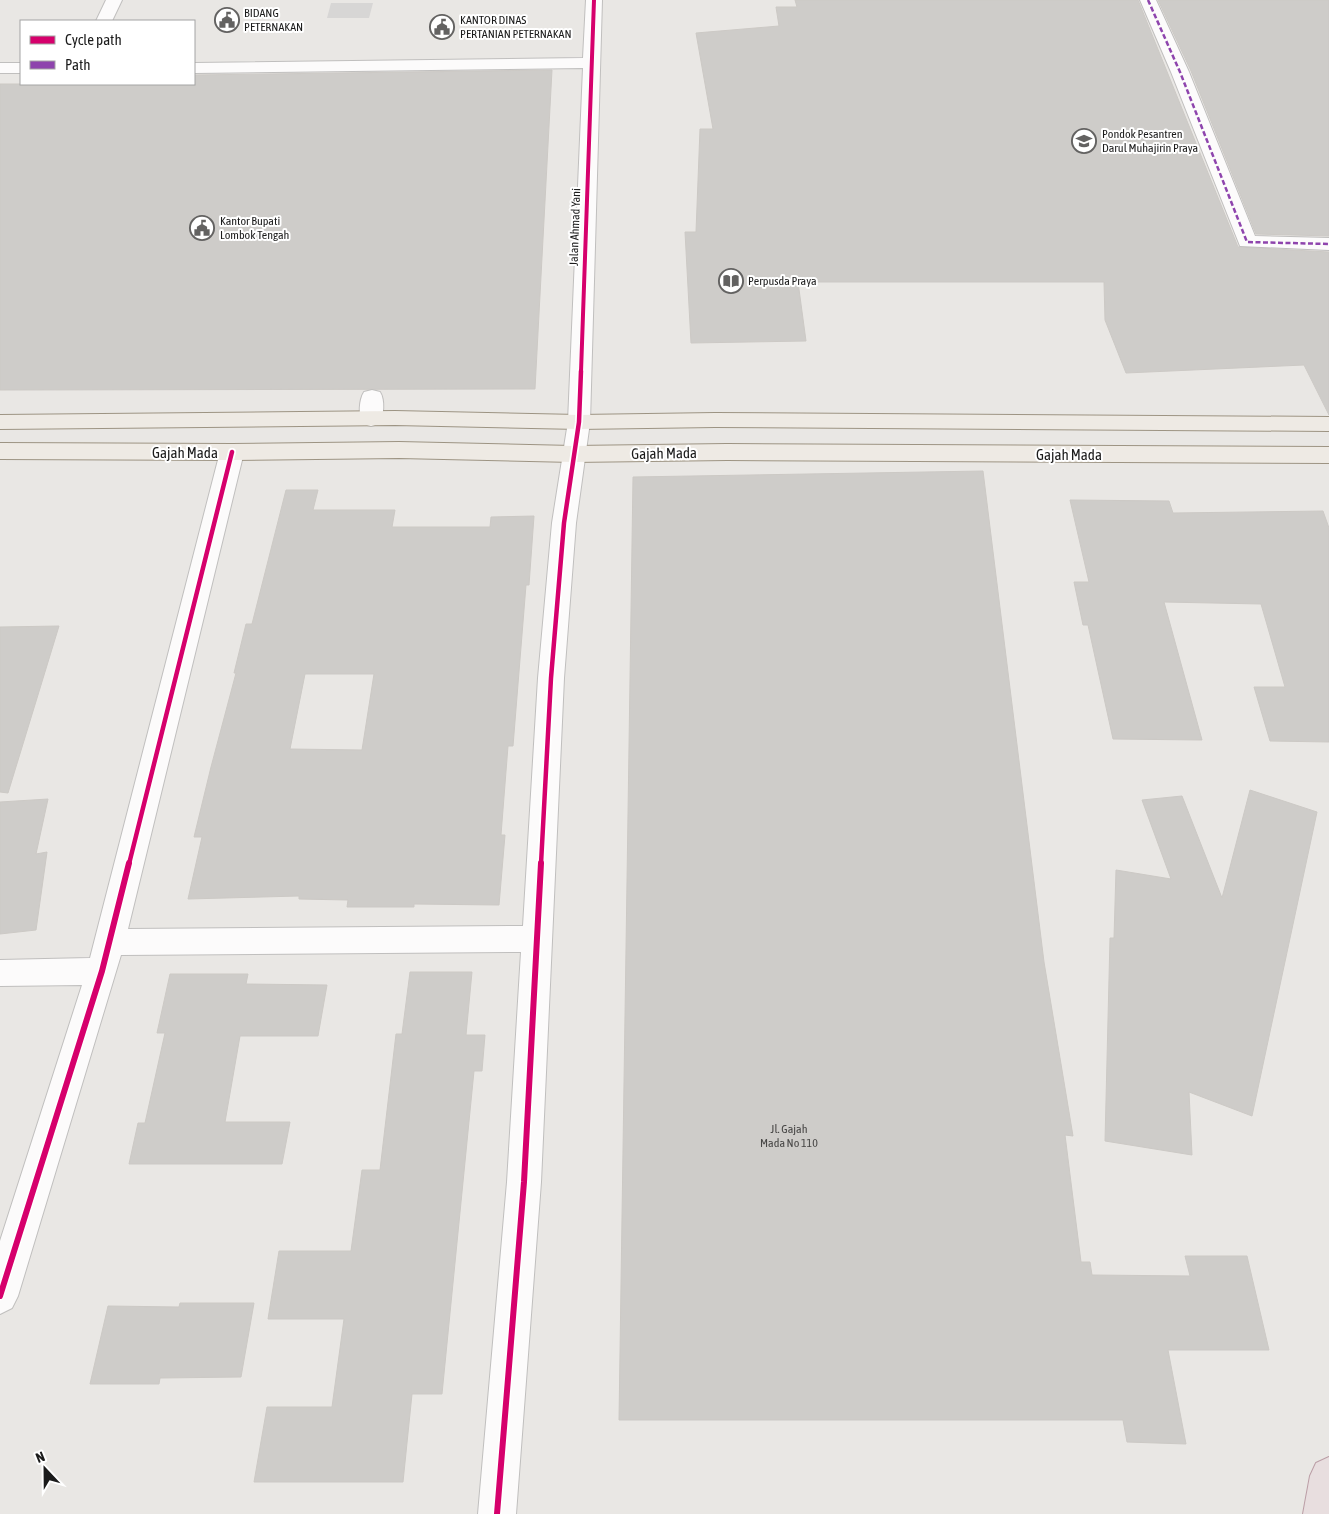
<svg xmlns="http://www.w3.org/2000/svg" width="1329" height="1514" font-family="'Asap Condensed',sans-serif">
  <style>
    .religious { fill: #d7d6d5 }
    .building { fill: #ceccc9; stroke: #ccc9c5; fill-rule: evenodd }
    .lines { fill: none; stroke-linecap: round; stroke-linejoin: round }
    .minor-casing { stroke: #c0bfbe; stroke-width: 2 }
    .major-casing { stroke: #9d9483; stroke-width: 2 }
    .highway-casing { stroke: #bb9ea6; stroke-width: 2 }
    .minor { fill: #fcfbfb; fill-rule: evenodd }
    .major { fill: #eeeae4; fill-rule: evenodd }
    .highway { fill: #e8dedf; fill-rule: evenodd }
    .quiet { stroke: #8e44ad; stroke-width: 2.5; stroke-dasharray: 5 2.5; stroke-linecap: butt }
    .cycleway-far2-casing { stroke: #fff; stroke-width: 5.5 }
    .cycleway-far1-casing { stroke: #fff; stroke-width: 8 }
    .cycleway-casing { stroke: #fff; stroke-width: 9 }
    .cycleway-far2 { stroke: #d6006c; stroke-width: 4 }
    .cycleway-far1 { stroke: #d6006c; stroke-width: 4.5 }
    .cycleway { stroke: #d6006c; stroke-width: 6 }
    .labels { text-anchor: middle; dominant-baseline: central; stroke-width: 4; stroke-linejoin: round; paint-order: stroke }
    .far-poi-label { font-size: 12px; fill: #1b1b1b; stroke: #fff; text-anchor: start }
    .far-street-label { font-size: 12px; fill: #1b1b1b; stroke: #fff }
    .number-label { font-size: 12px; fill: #484746 }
    .street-label { font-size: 15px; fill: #1b1b1b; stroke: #fff }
  </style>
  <rect width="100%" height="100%" fill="#e9e7e4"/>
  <polygon class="religious" points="331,3 373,3 369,18 327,18"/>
  <g class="building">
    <polygon points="795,0 1138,0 1238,247 1329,252 1329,415 1304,365 1126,373 1105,320 1104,282 798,282 806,341 691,343 685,232 696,232 700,129 713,129 696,33 779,26 776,7 797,7"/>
    <polygon points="1158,0 1329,0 1329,236 1256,234 1191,71"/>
    <polygon points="552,70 535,389 0,390 0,84 194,84 194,75"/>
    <polygon points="983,471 1044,962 1073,1136 1065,1135 1081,1262 1090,1262 1092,1275 1190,1276 1185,1256 1247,1256 1269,1350 1168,1350 1186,1444 1127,1442 1123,1420 619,1420 633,477"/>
    <path d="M286 490H318L313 510H395L392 527H490L491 517 534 516 529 585H526L513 746H508L501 835H505L499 905 414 904V907H347L348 900 299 899V896L188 899 202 837H194L211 767 236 673H234L246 624H252ZM305 674H374L362 750 290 749Z"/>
    <polygon points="1070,500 1169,501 1173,513 1323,511 1329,528 1329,742 1270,741 1254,687 1285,687 1261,604 1164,602 1202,740 1113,739 1088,625 1083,625 1074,582 1089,582"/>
    <polygon points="59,626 8,793 0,792 0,627"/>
    <polygon points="1250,790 1317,812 1252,1116 1189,1092 1192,1155 1105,1141 1110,938 1114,938 1116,870 1171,879 1142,800 1182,796 1222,898"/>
    <polygon points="48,799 36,854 47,852 36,930 0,934 0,802"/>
    <polygon points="410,972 472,972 466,1035 485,1035 482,1071 474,1071 442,1394 412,1394 403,1482 254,1482 267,1407 332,1407 344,1319 268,1319 279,1251 351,1251 362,1170 380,1170 396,1034 402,1034"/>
    <polygon points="170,974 248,974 246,984 327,985 318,1036 240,1036 225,1122 290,1122 282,1164 129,1164 138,1123 145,1123 165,1033 157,1033"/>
    <polygon points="180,1303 254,1303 241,1377 160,1378 159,1384 90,1384 108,1306 179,1307"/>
  </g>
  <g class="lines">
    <defs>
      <g id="minor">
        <polygon points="106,0 122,0 112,21 96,21"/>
        <polygon points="586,0 602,0 590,422 576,523 564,678 541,1182 516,1514 478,1514 507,1182 521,952 121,955 18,1296 12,1308 0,1314 0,1241 82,985 0,986 0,960 90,958 220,452 224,447 232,444 240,447 244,452 128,929 523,926 538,678 552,523 568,422 583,68 194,73 194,63 583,58"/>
        <polygon points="1140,0 1156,0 1189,72 1255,236 1329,238 1329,250 1240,246 1171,72"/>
        <rect x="0" y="63" width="21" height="10"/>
        <path d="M372 390 380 392C385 400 384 416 379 424L371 426 363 424C358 416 359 400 364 392Z"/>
      </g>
      <g id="major">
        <polygon points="395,411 579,415 715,413 1329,417 1329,431 715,427 579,429 395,425 0,429 0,415"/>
        <polygon points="399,442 573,446 727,444 1329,447 1329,463 727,460 573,462 399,458 232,460 0,459 0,443 232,444"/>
      </g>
      <polygon id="highway" points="1329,1457 1329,1514 1303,1514 1310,1476 1316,1463"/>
    </defs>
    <use href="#minor" class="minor-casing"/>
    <use href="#major" class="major-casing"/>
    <use href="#highway" class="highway-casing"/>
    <use href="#minor" class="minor"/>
    <use href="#major" class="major"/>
    <use href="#highway" class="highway"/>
    <polyline class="quiet" points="1148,0 1180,72 1247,242 1329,244"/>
    <defs>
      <polyline id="cycleway-far2" points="581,372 594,0"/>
      <g id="cycleway-far1">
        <polyline points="129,864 232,452"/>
        <polyline points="541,864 551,678 564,523 579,422 581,371"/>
      </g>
      <g id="cycleway">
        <polyline points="0,1296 102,971 129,863"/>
        <polyline points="497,1514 524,1182 541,863"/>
      </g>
    </defs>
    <use href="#cycleway-far2" class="cycleway-far2-casing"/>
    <use href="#cycleway-far1" class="cycleway-far1-casing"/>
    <use href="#cycleway" class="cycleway-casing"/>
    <use href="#cycleway-far2" class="cycleway-far2"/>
    <use href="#cycleway-far1" class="cycleway-far1"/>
    <use href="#cycleway" class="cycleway"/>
  </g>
  <defs>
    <symbol id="civic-ring" viewBox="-11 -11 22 22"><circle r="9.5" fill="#fff" stroke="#636261" stroke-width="1.5"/><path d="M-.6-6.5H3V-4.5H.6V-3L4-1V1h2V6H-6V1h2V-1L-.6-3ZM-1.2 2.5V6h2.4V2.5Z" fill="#636261"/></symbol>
    <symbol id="school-ring" viewBox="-11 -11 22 22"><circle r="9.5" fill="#fff" stroke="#636261" stroke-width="1.5"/><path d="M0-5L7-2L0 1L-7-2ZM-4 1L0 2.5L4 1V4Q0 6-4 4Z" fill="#636261"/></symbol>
    <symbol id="library-ring" viewBox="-11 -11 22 22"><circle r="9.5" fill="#fff" stroke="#636261" stroke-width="1.5"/><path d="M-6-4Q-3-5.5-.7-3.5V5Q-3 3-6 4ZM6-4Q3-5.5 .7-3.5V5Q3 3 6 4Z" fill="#636261"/></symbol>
  </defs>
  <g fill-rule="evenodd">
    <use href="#civic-ring" x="213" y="6" width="28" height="28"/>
    <use href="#civic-ring" x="428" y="13" width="28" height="28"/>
    <use href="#school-ring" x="1070" y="127" width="28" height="28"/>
    <use href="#civic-ring" x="188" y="214" width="28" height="28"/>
    <use href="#library-ring" x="717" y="267" width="28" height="28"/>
  </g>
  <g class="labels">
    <g class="far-poi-label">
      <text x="244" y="13">BIDANG<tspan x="244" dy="14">PETERNAKAN</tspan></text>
      <text x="460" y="20">KANTOR DINAS<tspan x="460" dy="14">PERTANIAN PETERNAKAN</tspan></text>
      <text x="1102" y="134">Pondok Pesantren<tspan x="1102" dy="14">Darul Muhajirin Praya</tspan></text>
      <text x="220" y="221">Kantor Bupati<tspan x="220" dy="14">Lombok Tengah</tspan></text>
      <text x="748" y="281">Perpusda Praya</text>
    </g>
    <g class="far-street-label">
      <text transform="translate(575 227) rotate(-88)">Jalan Ahmad Yani</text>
    </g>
    <g class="number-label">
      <text x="789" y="1129">Jl. Gajah<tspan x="789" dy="14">Mada No 110</tspan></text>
    </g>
    <g class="street-label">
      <text x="185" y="452">Gajah Mada</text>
      <text transform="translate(664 453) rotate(-1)">Gajah Mada</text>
      <text x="1069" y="454">Gajah Mada</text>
    </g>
  </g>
  <rect x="20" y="20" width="175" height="65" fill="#ffffff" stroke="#a4a4a4"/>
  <rect x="30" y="36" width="25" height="8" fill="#d6006c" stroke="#a4a4a4"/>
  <text x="65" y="45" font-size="15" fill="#1b1b1b">Cycle path</text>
  <rect x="30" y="61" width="25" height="8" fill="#8e44ad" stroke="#a4a4a4"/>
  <text x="65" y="70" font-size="15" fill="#1b1b1b">Path</text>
  <g transform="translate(45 1469) rotate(338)" stroke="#ffffff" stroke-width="4" paint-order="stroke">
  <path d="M0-4L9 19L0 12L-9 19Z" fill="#1b1b1b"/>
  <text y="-8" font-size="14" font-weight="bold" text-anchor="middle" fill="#1b1b1b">N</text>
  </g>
</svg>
